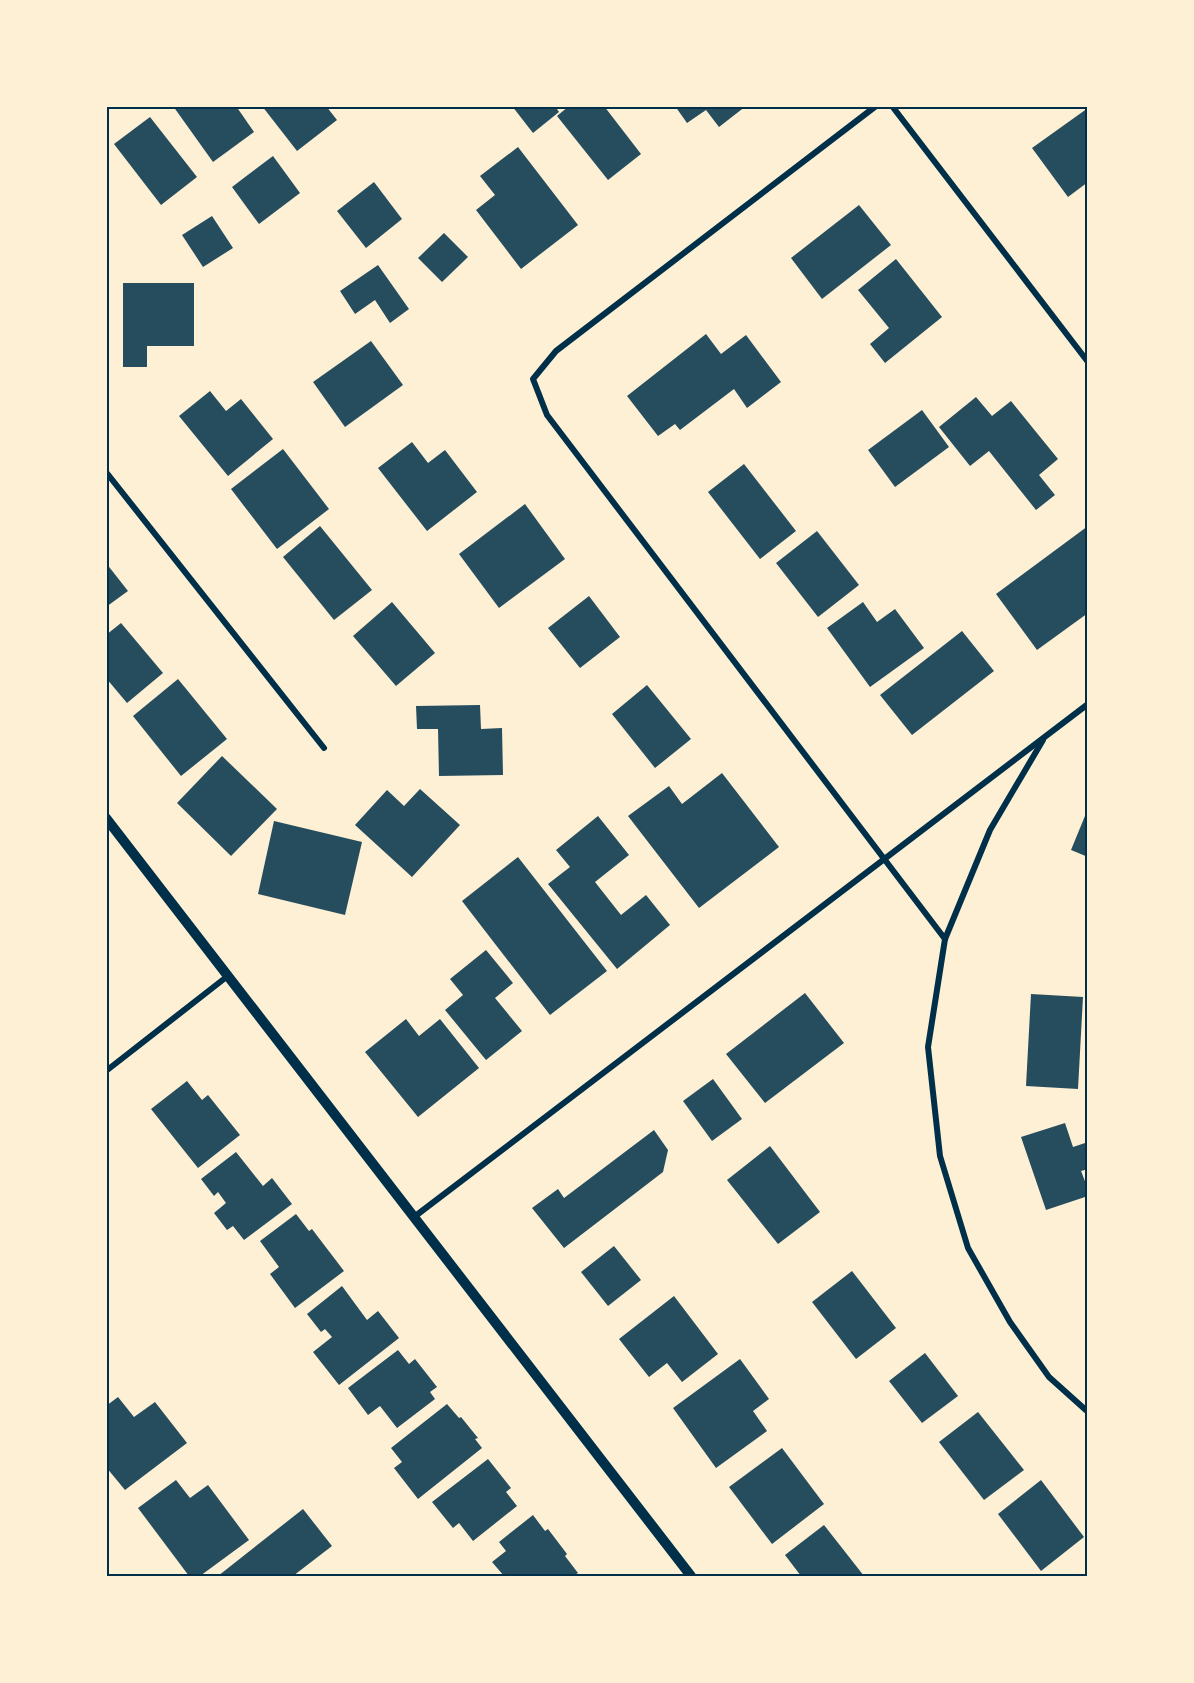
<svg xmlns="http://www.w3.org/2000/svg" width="1194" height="1683" font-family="Jost,sans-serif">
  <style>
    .building { fill: #264d5e }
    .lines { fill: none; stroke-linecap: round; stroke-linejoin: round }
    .minor { stroke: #003049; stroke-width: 6 }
    .tertiary { stroke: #003049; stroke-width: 10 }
    .neatline { fill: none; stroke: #003049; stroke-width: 2 }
  </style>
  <rect width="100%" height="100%" fill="#fdf0d5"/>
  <g class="building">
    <polygon points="173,106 236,106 254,132 213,162"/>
    <polygon points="262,106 326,106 337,120 297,151"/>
    <polygon points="512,106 555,106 559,112 533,133"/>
    <polygon points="569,106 604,106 641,154 608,180 557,116"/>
    <polygon points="675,106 746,106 719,127 706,110 687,123"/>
    <polygon points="1088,108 1088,182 1068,197 1032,148"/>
    <polygon points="150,117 197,177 161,205 114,144"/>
    <polygon points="518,147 578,225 521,269 476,210 495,195 480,176"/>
    <polygon points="273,156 300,193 259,224 232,187"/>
    <polygon points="374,182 402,219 366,248 337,211"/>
    <polygon points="859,205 891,245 822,299 791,258"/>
    <polygon points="212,216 233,248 203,267 182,235"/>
    <polygon points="444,233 468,257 442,282 418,258"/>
    <polygon points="896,259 942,317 885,363 870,344 889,328 858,290"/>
    <polygon points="378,265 409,309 390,323 375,300 355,314 340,291"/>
    <polygon points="123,283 194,283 194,346 147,346 147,367 123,367"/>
    <polygon points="706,334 721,354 746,335 781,382 747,408 734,389 680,430 675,424 658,436 627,396"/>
    <polygon points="371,341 403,385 345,427 313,382"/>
    <polygon points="210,391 226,411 241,399 273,439 228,476 179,416"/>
    <polygon points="976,397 992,416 1011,401 1058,459 1039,475 1055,495 1036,510 989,451 970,466 939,427"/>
    <polygon points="922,410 949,447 895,487 868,450"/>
    <polygon points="412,442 428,463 445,450 477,492 427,531 378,468"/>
    <polygon points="283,449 329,509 277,549 231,489"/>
    <polygon points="744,464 796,531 760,559 708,492"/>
    <polygon points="525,504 565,559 499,608 459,554"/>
    <polygon points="320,526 372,590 334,620 283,557"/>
    <polygon points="1088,526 1088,613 1037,650 996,594"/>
    <polygon points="817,531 859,585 818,617 776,563"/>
    <polygon points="106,563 128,591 106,607"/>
    <polygon points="589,596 620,637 580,668 548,628"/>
    <polygon points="392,602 435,653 396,686 353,636"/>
    <polygon points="863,602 877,622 895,609 924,648 870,687 827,628"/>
    <polygon points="121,623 163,673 127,703 106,678 106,635"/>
    <polygon points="962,631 994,671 912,735 880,695"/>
    <polygon points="178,679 227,739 181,776 133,716"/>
    <polygon points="647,685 691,739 655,768 612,714"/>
    <polygon points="480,705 481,729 502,728 503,775 439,776 438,729 417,729 416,706"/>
    <polygon points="222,756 277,809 231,856 177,803"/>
    <polygon points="722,773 779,847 699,908 628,816 669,786 682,804"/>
    <polygon points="420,789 460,825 412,877 355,825 387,790 404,806"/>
    <polygon points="1087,811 1088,811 1088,857 1071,850"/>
    <polygon points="598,816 629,855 595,882 621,915 646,895 670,925 617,969 548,884 570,867 556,850"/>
    <polygon points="274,821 362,842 345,915 258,894"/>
    <polygon points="518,857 607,971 550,1015 462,901"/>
    <polygon points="486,950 513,983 495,998 522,1031 486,1060 445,1010 463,995 450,979"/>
    <polygon points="805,993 844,1043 765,1103 726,1054"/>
    <polygon points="1031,994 1083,997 1078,1089 1026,1086"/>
    <polygon points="406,1019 419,1036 440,1019 479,1068 418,1117 365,1052"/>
    <polygon points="713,1079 742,1119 712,1141 683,1101"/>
    <polygon points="187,1081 202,1100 208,1095 240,1135 198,1168 151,1109"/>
    <polygon points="1065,1123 1073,1147 1088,1142 1088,1169 1081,1171 1088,1189 1088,1196 1046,1210 1021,1137"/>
    <polygon points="654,1130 668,1150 663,1172 564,1248 532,1208 558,1189 564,1198"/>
    <polygon points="770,1146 820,1212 778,1244 727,1180"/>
    <polygon points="236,1152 263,1186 272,1178 292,1204 244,1240 233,1226 227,1230 214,1213 226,1203 218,1192 214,1196 201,1179"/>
    <polygon points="296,1214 309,1231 312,1229 344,1271 295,1308 270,1274 279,1267 260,1241"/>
    <polygon points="614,1246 641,1280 608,1306 581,1272"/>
    <polygon points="852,1271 896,1328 856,1359 812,1302"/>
    <polygon points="342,1286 367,1320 378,1311 399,1338 339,1385 313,1352 332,1337 325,1329 321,1332 307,1314"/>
    <polygon points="674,1296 718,1354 682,1382 667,1363 649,1377 619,1339"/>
    <polygon points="398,1350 409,1364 415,1359 437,1387 430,1392 435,1399 397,1428 380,1406 368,1415 348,1388"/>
    <polygon points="925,1353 958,1396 922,1423 889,1381"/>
    <polygon points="740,1359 769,1399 753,1411 767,1431 716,1468 673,1408"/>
    <polygon points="118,1397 134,1417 155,1402 187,1443 125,1490 106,1467 106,1406"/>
    <polygon points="447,1404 459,1418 461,1417 478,1438 475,1439 482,1448 418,1499 394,1468 402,1462 391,1448"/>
    <polygon points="978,1412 1024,1470 984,1500 939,1442"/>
    <polygon points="782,1448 824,1504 772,1544 729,1487"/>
    <polygon points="488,1459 511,1488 506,1492 517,1506 473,1541 459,1523 453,1528 432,1502"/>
    <polygon points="176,1480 190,1498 208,1485 249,1540 200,1576 189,1576 138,1508"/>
    <polygon points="1041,1480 1084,1537 1041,1571 998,1514"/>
    <polygon points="303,1509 332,1546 293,1576 218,1576"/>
    <polygon points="533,1515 545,1531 548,1529 567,1554 565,1556 578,1573 573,1576 504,1576 492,1562 506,1551 499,1542"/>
    <polygon points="824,1525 864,1576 801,1576 785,1555"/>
  </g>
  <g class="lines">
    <g class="minor">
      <polyline points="876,106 556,351 533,379 547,415 945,939"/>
      <polyline points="892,106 1088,362"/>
      <polyline points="106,472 324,748"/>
      <polyline points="1043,740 990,830 945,939 928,1047 940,1156 968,1248 1010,1322 1049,1377 1088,1412"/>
      <polyline points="106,1071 229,975"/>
      <polyline points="414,1217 1088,704"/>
    </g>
    <polyline class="tertiary" points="106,818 691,1576"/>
  </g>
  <rect width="1194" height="1683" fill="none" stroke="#fdf0d5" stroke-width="216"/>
  <rect x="108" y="108" width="978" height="1467" class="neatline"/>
</svg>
